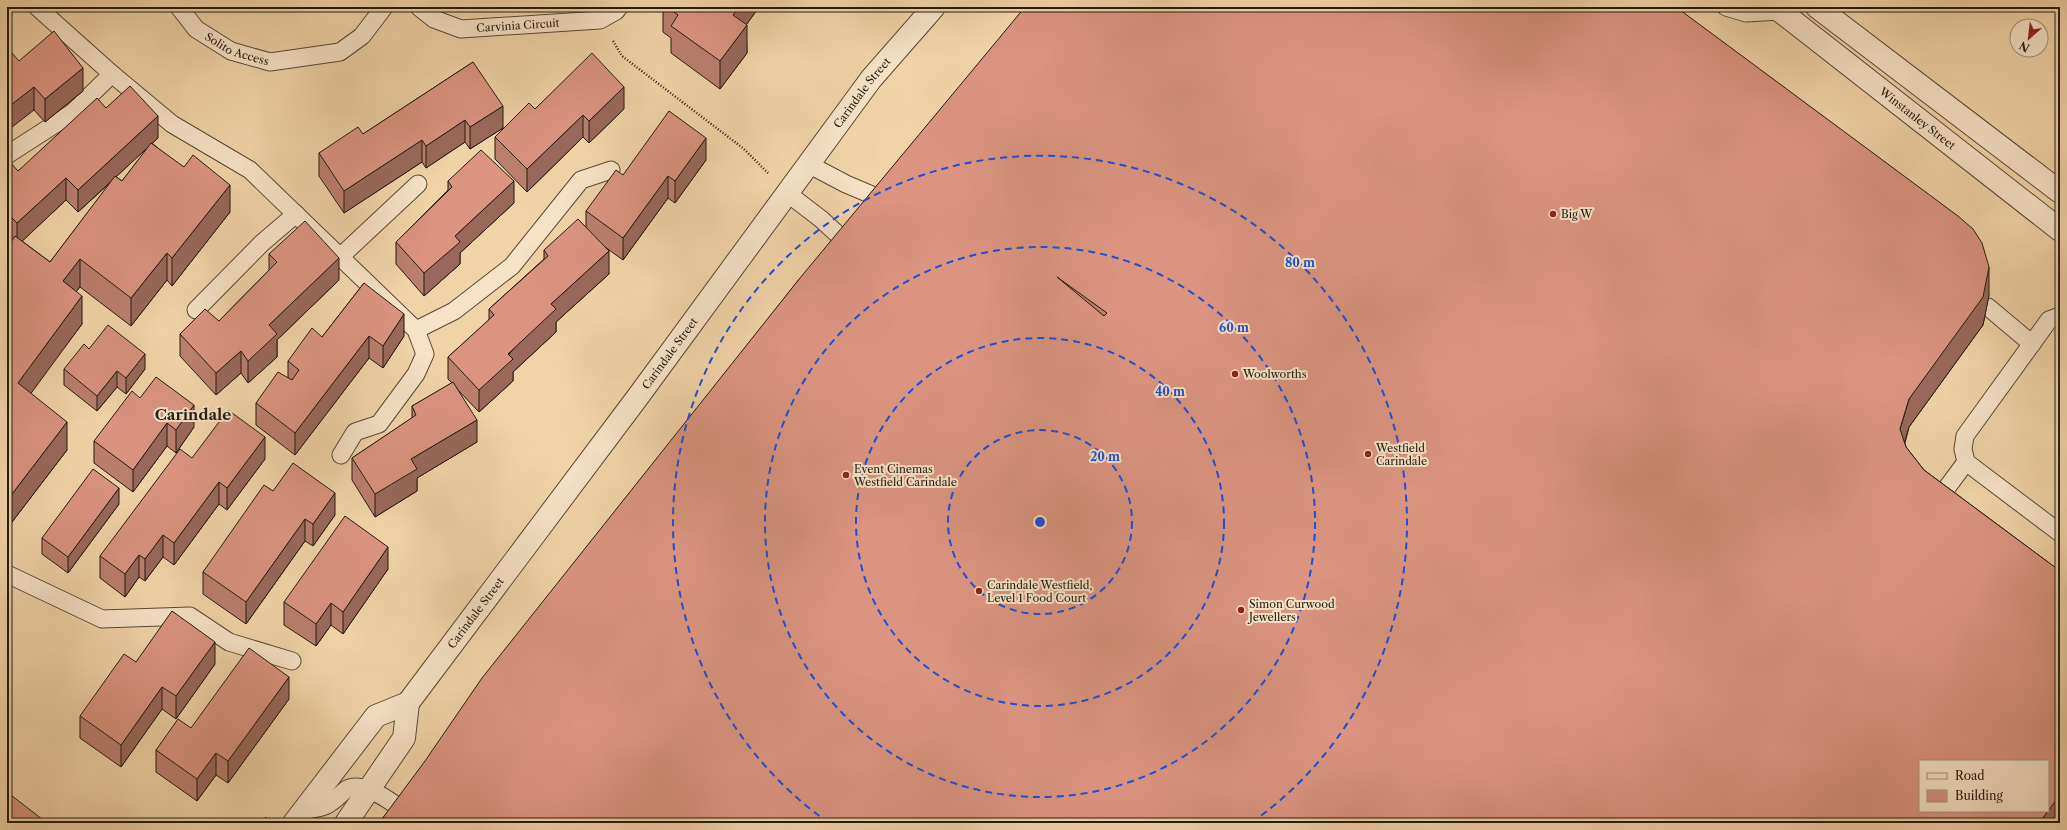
<svg xmlns="http://www.w3.org/2000/svg" width="2067" height="830" font-family="'Libre Caslon Text',serif">
  <style>
    .lines { fill: none; stroke-linecap: round; stroke-linejoin: round }
    .service-casing { stroke: #584935; stroke-width: 19 }
    .tertiary-casing { stroke: #584935; stroke-width: 24 }
    .path { stroke: #241b0f; stroke-width: 2.5; stroke-dasharray: 1 2; stroke-linecap: butt }
    .service { stroke: #f7e2c6; stroke-width: 17 }
    .tertiary { stroke: #f7e2c6; stroke-width: 22 }
    .wall { fill: #bb7f6e; stroke: #241b0f; fill-rule: evenodd }
    .shaded-wall { fill: #99685a; stroke: #241b0f }
    .building { fill: #da9480; stroke: #241b0f; fill-rule: evenodd }
    .ring { fill: none; stroke: #1d4ed8; stroke-width: 2; stroke-dasharray: 7 5 }
    .poi-dot { fill: #8f2418; stroke: #f7e2c6; stroke-width: 1.5 }
    .labels { text-anchor: middle; dominant-baseline: central; stroke-width: 4; stroke-linejoin: round; paint-order: stroke }
    .street-label { font-size: 11px; fill: #241b0f; stroke: #f7e2c6 }
    .poi-label { font-size: 11px; fill: #241b0f; stroke: #f7e2c6; text-anchor: start }
    .district-label { font-size: 15px; font-weight: bold; fill: #241b0f; stroke: #f7e2c6 }
    .centre { fill: #1d4ed8; stroke: #f7e2c6; stroke-width: 2 }
    .ring-label { font-size: 12px; text-anchor: middle; font-weight: bold; fill: #1d4ed8; stroke: #f7e2c6; stroke-width: 4; stroke-linejoin: round; paint-order: stroke }
  </style>
  <rect width="100%" height="100%" fill="#f2d3a8"/>
  <filter id="stains"><feTurbulence type="fractalNoise" baseFrequency=".005" numOctaves="4"/><feColorMatrix values="0 0 0 0 .2 0 0 0 0 .09 0 0 0 0 .02 0 0 0 .5 -.17"/></filter>
  <radialGradient id="worn" r=".72"><stop offset=".6" stop-color="#630" stop-opacity="0"/><stop offset="1" stop-color="#630" stop-opacity=".3"/></radialGradient>
  <g class="lines">
    <defs>
      <g id="service">
        <polyline points="37,7 112,74 172,124 250,170 416,330 425,354 416,374 379,424 355,432 341,455"/>
        <path id="s1" d="M179 7 196 29 231 51 270 62 340 52 362 36 384 7"/>
        <path id="s2" d="M419 7 434 19 461 29 600 20 616 11 619 7"/>
        <polyline points="1726,7 1746,13 1781,11"/>
        <polyline points="7,155 72,113 112,74"/>
        <polyline points="808,164 846,184 886,201"/>
        <polyline points="787,193 821,219 849,245"/>
        <polyline points="340,257 418,184"/>
        <polyline points="1988,307 2032,344"/>
        <polyline points="196,310 262,243 296,214"/>
        <polyline points="2060,316 2049,320 1965,436 1963,449 1966,462 2060,533"/>
        <polyline points="416,330 454,311 512,266 581,180 611,170"/>
        <polyline points="1934,505 1966,462"/>
        <polyline points="7,574 102,619 190,616 229,642 292,661"/>
        <path d="M304 810C312 809 324 808 330 803 336 800 341 793 347 789 365 779 398 807 412 817"/>
      </g>
      <g id="tertiary">
        <path id="s3" d="M1775 7 2060 230"/>
        <polyline points="1817,7 2060,192"/>
        <path id="s4" d="M294 823 376 716 408 703 637 398 871 79 934 7"/>
        <polyline points="346,823 404,738 408,703"/>
      </g>
    </defs>
    <use href="#service" class="service-casing"/>
    <use href="#tertiary" class="tertiary-casing"/>
    <g class="path">
      <polyline points="613,41 622,56 744,149 768,173"/>
      <polyline points="262,823 267,817"/>
    </g>
    <use href="#service" class="service"/>
    <use href="#tertiary" class="tertiary"/>
  </g>
  <g class="wall">
    <polygon points="663,7 759,7 746,25 747,53 720,89 671,53 671,38 663,32"/>
    <polygon points="19,61 83,91 45,122 34,110"/>
    <polygon points="473,62 503,128 470,149 465,142 426,168 422,162 344,213 319,176 319,153 363,134"/>
    <path d="M106 108 158 138 152 143 230 212 172 286 167 280 131 326 80 287 76 291 82 324 30 393 67 450 9 526 7 524V248L12 240 7 235V164L18 171ZM148 148 122 181 116 177 138 156ZM111 182 50 262 22 241 66 200 78 212Z"/>
    <polygon points="535,109 624,109 589,143 583,137 527,192 495,159 495,137"/>
    <polygon points="706,160 675,203 668,198 623,260 605,247 609,274 556,322 556,332 513,372 513,381 479,412 456,388 477,442 417,478 417,491 375,517 352,480 352,458 412,418 412,406 452,383 448,379 448,357 489,320 489,309 544,259 544,250 586,227 586,211 623,175"/>
    <polygon points="448,181 514,203 460,253 460,264 424,296 396,264 396,242 448,190"/>
    <polygon points="269,254 339,280 277,340 277,357 248,383 241,373 216,395 180,356 180,334 219,321 269,270"/>
    <polygon points="800,278 1989,295 1983,325 1909,427 1905,443 1906,447 1924,470 2060,571 2060,823 379,823"/>
    <polygon points="364,283 404,336 383,368 369,358 295,455 256,425 256,403 288,378 288,361 322,337"/>
    <polygon points="89,349 145,369 126,394 117,387 97,411 64,385 64,369"/>
    <polygon points="140,398 194,427 176,453 167,446 133,492 94,463 94,441"/>
    <polygon points="192,458 265,459 227,510 219,504 174,565 163,557 145,581 139,577 125,597 100,578 100,556"/>
    <polygon points="273,491 335,515 313,546 305,541 246,624 203,594 203,572"/>
    <polygon points="119,504 68,573 42,554 42,538"/>
    <polygon points="388,569 343,634 331,625 316,646 284,625 284,602"/>
    <polygon points="136,662 215,664 176,719 162,709 121,767 80,738 80,716"/>
    <polygon points="289,699 228,783 216,775 197,801 156,772 156,750 191,728"/>
  </g>
  <g class="shaded-wall">
    <polygon points="739,7 759,7 733,43 733,15"/>
    <polygon points="747,25 747,53 720,89 720,61"/>
    <polygon points="83,68 83,91 45,122 45,99"/>
    <polygon points="34,87 34,110 7,131 7,108"/>
    <polygon points="624,87 624,109 589,143 589,121"/>
    <polygon points="503,106 503,128 470,149 470,127"/>
    <polygon points="583,115 583,137 527,192 527,169"/>
    <polygon points="158,116 158,138 78,212 78,190"/>
    <polygon points="465,120 465,142 426,168 426,146"/>
    <polygon points="706,138 706,160 675,203 675,181"/>
    <polygon points="422,140 422,162 344,213 344,191"/>
    <polygon points="668,176 668,198 623,260 623,238"/>
    <polygon points="66,178 66,200 17,246 17,223"/>
    <polygon points="514,181 514,203 460,253 460,264 424,296 424,273 455,236"/>
    <polygon points="230,185 230,212 172,286 172,258"/>
    <polygon points="609,251 609,274 556,322 556,332 513,372 513,381 479,412 479,390 551,304"/>
    <polygon points="167,253 167,280 131,326 131,298"/>
    <polygon points="339,258 339,280 277,340 277,357 248,383 248,361 269,325"/>
    <polygon points="80,259 80,287 63,309 63,281"/>
    <polygon points="1989,267 1989,295 1983,325 1909,427 1900,457 1900,429 1909,399"/>
    <polygon points="82,296 82,324 18,411 18,383"/>
    <polygon points="404,314 404,336 383,368 383,346"/>
    <polygon points="369,336 369,358 295,455 295,433"/>
    <polygon points="241,351 241,373 216,395 216,373"/>
    <polygon points="145,354 145,369 126,394 126,378"/>
    <polygon points="117,371 117,387 97,411 97,396"/>
    <polygon points="194,405 194,427 176,453 176,430"/>
    <polygon points="477,420 477,442 417,478 417,491 375,517 375,494 411,459"/>
    <polygon points="67,422 67,450 9,526 9,498"/>
    <polygon points="167,423 167,446 133,492 133,470"/>
    <polygon points="265,437 265,459 227,510 227,488"/>
    <polygon points="219,482 219,504 174,565 174,543"/>
    <polygon points="119,488 119,504 68,573 68,557"/>
    <polygon points="335,493 335,515 313,546 313,524"/>
    <polygon points="305,519 305,541 246,624 246,602"/>
    <polygon points="163,535 163,557 145,581 145,559"/>
    <polygon points="388,547 388,569 343,634 343,612"/>
    <polygon points="139,555 139,577 125,597 125,574"/>
    <polygon points="331,603 331,625 316,646 316,624"/>
    <polygon points="215,642 215,664 176,719 176,696"/>
    <polygon points="289,677 289,699 228,783 228,761"/>
    <polygon points="162,687 162,709 121,767 121,745"/>
    <polygon points="216,753 216,775 197,801 197,779"/>
    <polygon points="2060,795 2060,823 2039,823"/>
  </g>
  <g class="building">
    <polygon points="667,7 739,7 733,15 747,25 720,61 671,26 678,15"/>
    <path d="M1025 7H1676L1958 216 1973 229 1982 243 1989 267 1983 297 1909 399 1900 429 1906 447 1924 470 2060 571V795L2039 823H1517L1513 820 1511 823H379L425 761 482 678 800 278ZM1057 277 1107 313 1104 316ZM1920 761H2048V811H1920Z"/>
    <polygon points="54,31 83,68 45,99 34,87 7,108 7,54 11,52 19,61"/>
    <polygon points="592,53 624,87 589,121 583,115 527,169 495,137 529,103 535,109"/>
    <polygon points="473,62 503,106 470,127 465,120 426,146 422,140 344,191 319,153 358,127 363,134"/>
    <polygon points="130,86 158,116 78,190 66,178 17,223 7,213 7,164 10,162 18,171 97,98 106,108"/>
    <polygon points="669,111 706,138 675,181 668,176 623,238 586,211 616,170 623,175"/>
    <polygon points="151,143 184,167 193,155 230,185 172,258 167,253 131,298 80,259 63,281 82,296 18,383 67,422 9,498 7,497 7,248 15,236 50,262 115,176 122,181"/>
    <polygon points="481,150 514,181 455,236 460,242 424,273 396,242 452,187 448,181"/>
    <polygon points="578,219 609,251 551,304 556,309 508,354 513,359 479,390 448,357 494,315 489,309 548,256 544,250"/>
    <polygon points="305,221 339,258 269,325 277,334 248,361 241,351 216,373 180,334 205,309 219,321 277,262 269,254"/>
    <polygon points="364,283 404,314 383,346 369,336 295,433 256,403 278,372 292,380 299,370 288,361 312,328 322,337"/>
    <polygon points="108,325 145,354 126,378 117,371 97,396 64,369 84,344 89,349"/>
    <polygon points="156,377 194,405 176,430 167,423 133,470 94,441 132,391 140,398"/>
    <polygon points="453,382 477,420 411,459 417,469 375,494 352,458 416,415 412,406"/>
    <polygon points="228,410 265,437 227,488 219,482 174,543 163,535 145,559 139,555 125,574 100,556 180,449 192,458"/>
    <polygon points="293,463 335,493 313,524 305,519 246,602 203,572 264,485 273,491"/>
    <polygon points="93,469 119,488 68,557 42,538"/>
    <polygon points="345,516 388,547 343,612 331,603 316,624 284,602"/>
    <polygon points="172,611 215,642 176,696 162,687 121,745 80,716 124,654 136,662"/>
    <polygon points="249,648 289,677 228,761 216,753 197,779 156,750 178,719 191,728"/>
    <polygon points="7,792 47,823 7,823"/>
  </g>
  <g class="ring">
    <circle cx="1040" cy="522" r="92"/>
    <circle cx="1040" cy="522" r="184"/>
    <circle cx="1040" cy="522" r="275"/>
    <path d="M829 823A367 367 0 1 1 1251 823"/>
  </g>
  <g class="poi-dot">
    <circle cx="1553" cy="214" r="4"/>
    <circle cx="1235" cy="374" r="4"/>
    <circle cx="1368" cy="454" r="4"/>
    <circle cx="846" cy="475" r="4"/>
    <circle cx="979" cy="591" r="4"/>
    <circle cx="1241" cy="610" r="4"/>
  </g>
  <g class="labels">
    <g class="street-label">
      <text stroke="none"><textPath href="#s2" startOffset="105">Carvinia Circuit</textPath></text>
      <text stroke="none"><textPath href="#s1" startOffset="74">Solito Access</textPath></text>
      <text stroke="none"><textPath href="#s4" startOffset="930">Carindale Street</textPath></text>
      <text stroke="none"><textPath href="#s3" startOffset="181">Winstanley Street</textPath></text>
      <text stroke="none"><textPath href="#s4" startOffset="606">Carindale Street</textPath></text>
      <text stroke="none"><textPath href="#s4" startOffset="282">Carindale Street</textPath></text>
    </g>
    <g class="poi-label">
      <text x="1561" y="214">Big W</text>
      <text x="1243" y="374">Woolworths</text>
      <text x="1376" y="448">Westfield<tspan x="1376" dy="13">Carindale</tspan></text>
      <text x="854" y="469">Event Cinemas<tspan x="854" dy="13">Westfield Carindale</tspan></text>
      <text x="987" y="585">Carindale Westfield,<tspan x="987" dy="13">Level 1 Food Court</tspan></text>
      <text x="1249" y="604">Simon Curwood<tspan x="1249" dy="13">Jewellers</tspan></text>
    </g>
    <g class="district-label">
      <text x="193" y="414">Carindale</text>
    </g>
  </g>
  <circle cx="1040" cy="522" r="6" class="centre"/>
  <g class="ring-label">
    <text x="1300" y="267">80 m</text>
    <text x="1234" y="332">60 m</text>
    <text x="1170" y="396">40 m</text>
    <text x="1105" y="461">20 m</text>
  </g>
  <rect width="2067" height="830" fill="none" stroke="#f2d3a8" stroke-width="24"/>
  <rect x="8" y="8" width="2051" height="814" fill="none" stroke="#241b0f" stroke-width="2"/>
  <rect x="12" y="12" width="2043" height="806" fill="none" stroke="#241b0f"/>
  <rect x="1919" y="760" width="130" height="52" fill="#f7e2c6" stroke="#a3927d"/>
  <rect x="1927" y="773" width="20" height="6" fill="#f7e2c6" stroke="#a3927d"/>
  <text x="1955" y="780" font-size="12" fill="#241b0f">Road</text>
  <rect x="1927" y="790" width="20" height="12" fill="#da9480" stroke="#a3927d"/>
  <text x="1955" y="800" font-size="12" fill="#241b0f">Building</text>
  <g transform="translate(2029 38) rotate(208)"><circle r="19" fill="#f7e2c6" stroke="#a3927d"/>
  <path d="M0-3L7 15L0 10L-7 15Z" fill="#8f2418"/>
  <text y="-6" font-size="11" font-weight="bold" text-anchor="middle" fill="#241b0f">N</text>
  </g>
  <rect width="100%" height="100%" filter="url(#stains)"/>
  <rect width="100%" height="100%" fill="url(#worn)"/>
</svg>
